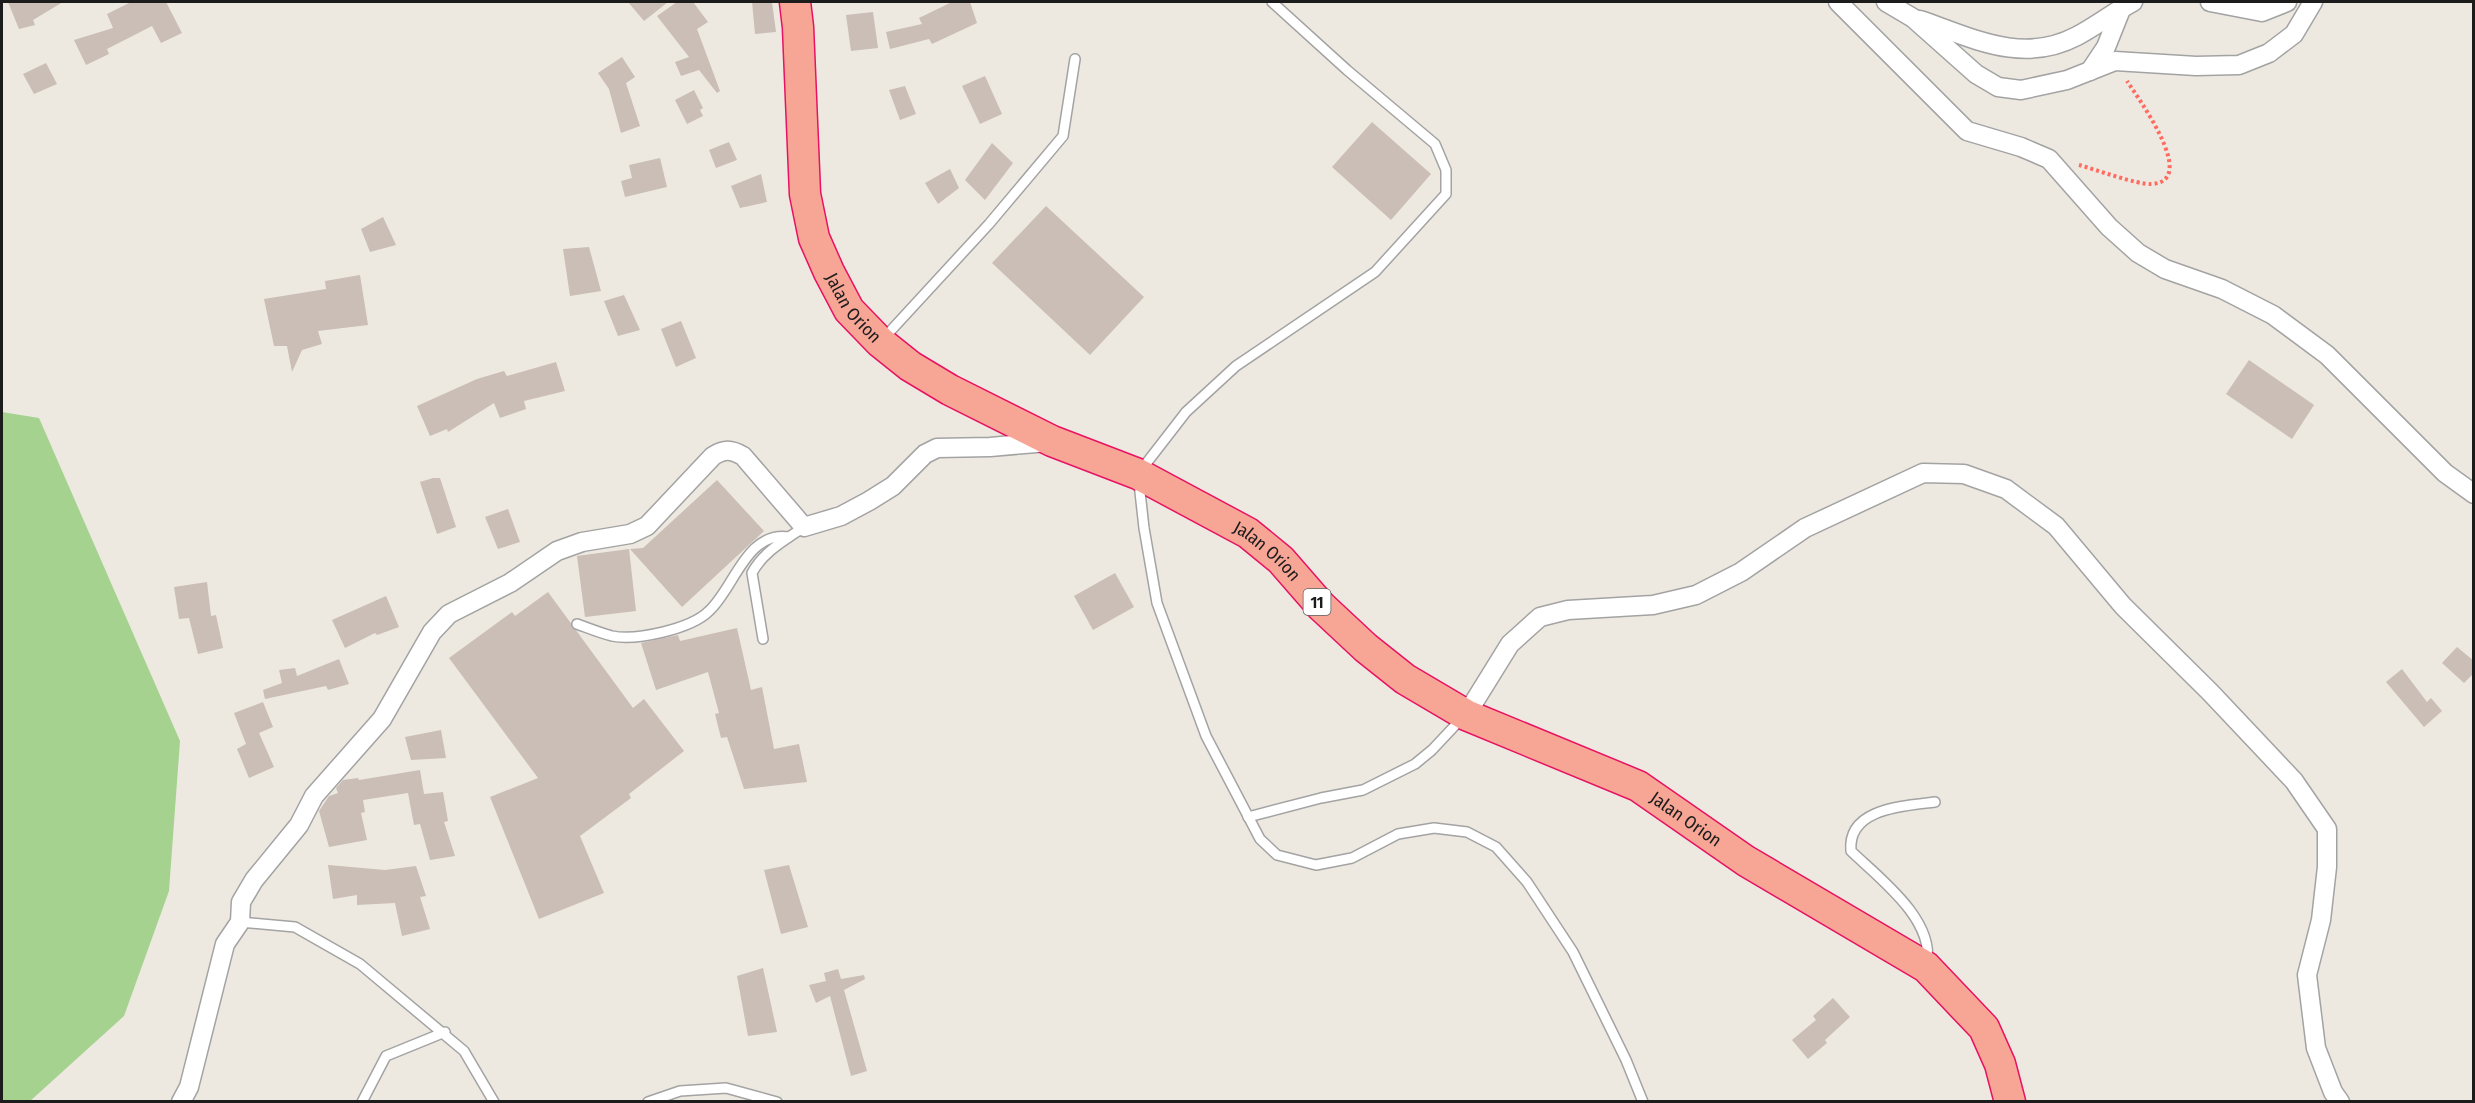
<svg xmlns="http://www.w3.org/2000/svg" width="2475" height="1103" font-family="'Fira Sans Condensed',sans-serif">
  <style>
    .forest { fill: #a6d290 }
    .building { fill: #cabeb6 }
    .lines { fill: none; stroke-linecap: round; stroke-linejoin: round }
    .service-casing { stroke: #a3a3a3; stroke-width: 12 }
    .minor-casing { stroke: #a3a3a3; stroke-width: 21 }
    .trunk-casing { stroke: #e71263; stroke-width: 33 }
    .path { stroke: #ff6b60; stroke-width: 4; stroke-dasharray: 3 3; stroke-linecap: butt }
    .service { stroke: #fff; stroke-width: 9 }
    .minor { stroke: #fff; stroke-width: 18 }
    .trunk { stroke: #f7a696; stroke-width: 30 }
    .labels { text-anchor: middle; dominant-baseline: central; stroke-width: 4.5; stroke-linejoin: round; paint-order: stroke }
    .shield { fill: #fff; stroke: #606060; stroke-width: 1.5 }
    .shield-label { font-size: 16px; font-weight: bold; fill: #1c1c1c }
    .street-label { font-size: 18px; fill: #1c1c1c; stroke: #fff }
  </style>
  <rect width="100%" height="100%" fill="#eee9e0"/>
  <polygon class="forest" points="2,412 39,418 180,741 169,891 124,1016 29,1102 2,1101"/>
  <g class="building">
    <polygon points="8,2 63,2 33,20 35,25 19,29"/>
    <polygon points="131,2 166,2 182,33 161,43 152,26 107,49 109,54 86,65 74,40 113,28 107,14"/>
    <polygon points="628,2 668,2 644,21"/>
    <polygon points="677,2 693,2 708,22 697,29 720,91 717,93 699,70 681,76 675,62 689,57 657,16"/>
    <polygon points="752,2 772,2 776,32 755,34"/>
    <polygon points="952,2 970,2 977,23 932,44 929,39 890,49 886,32 922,24 919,18"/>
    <polygon points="873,12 878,48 851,51 846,15"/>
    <polygon points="622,57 635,77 626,83 640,126 621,133 609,89 598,73"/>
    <polygon points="46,63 57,84 34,94 23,74"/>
    <polygon points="985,76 1002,114 980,124 962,86"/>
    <polygon points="905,86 916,114 900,120 889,90"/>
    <polygon points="694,90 703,108 700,110 703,116 687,124 675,100"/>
    <polygon points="1372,122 1431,174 1391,220 1332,167"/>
    <polygon points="729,142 737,160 716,168 709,150"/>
    <polygon points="992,143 1013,163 985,200 965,180"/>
    <polygon points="660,158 667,187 625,197 621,181 632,178 629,165"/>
    <polygon points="950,169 959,188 938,204 925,183"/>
    <polygon points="761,174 767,202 740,208 731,186"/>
    <polygon points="1046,206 1144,297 1090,355 992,263"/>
    <polygon points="383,217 396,245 370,252 361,229"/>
    <polygon points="589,247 601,291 570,296 563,249"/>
    <polygon points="360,275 368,325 318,331 322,344 302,350 292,372 287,346 274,346 264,299 326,289 325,281"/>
    <polygon points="624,295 640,330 618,336 604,301"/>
    <polygon points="681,321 696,358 676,367 661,329"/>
    <polygon points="2249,360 2314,405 2292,439 2226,394"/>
    <polygon points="556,362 565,391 524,401 526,409 500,418 494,403 448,432 447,429 430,436 417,406 477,379 504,371 507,376"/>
    <polygon points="433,478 440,478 456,527 437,534 420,482"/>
    <polygon points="717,480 764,531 682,607 630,549 643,548"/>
    <polygon points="508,509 520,542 498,549 485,517"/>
    <polygon points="629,549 636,611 585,617 577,556"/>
    <polygon points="1115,573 1134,607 1093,630 1074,596"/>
    <polygon points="207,582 211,616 216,615 223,648 198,654 189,618 179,619 174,587"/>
    <polygon points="548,592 633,708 644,699 684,751 629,794 631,798 580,836 604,893 539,919 490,797 538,778 449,658 512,612 515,616"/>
    <polygon points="386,596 399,627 377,635 375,633 345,648 332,620"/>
    <polygon points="737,628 751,690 762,687 774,749 799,744 807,782 744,789 727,737 721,738 715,714 719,713 708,672 656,690 641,643 678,635 680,641"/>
    <polygon points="2457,647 2474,661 2474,673 2464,683 2442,663"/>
    <polygon points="339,659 349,684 328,690 326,686 265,699 263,690 282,683 279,670 295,668 297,676"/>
    <polygon points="2402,669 2427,702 2431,698 2442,711 2424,727 2386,682"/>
    <polygon points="263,702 273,727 259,733 274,767 249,778 237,749 246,744 234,713"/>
    <polygon points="441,730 446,758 411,760 405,737"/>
    <polygon points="420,770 424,794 443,792 448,821 444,822 455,856 430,860 420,824 414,825 408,793 363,800 365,812 361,813 367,840 329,847 319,811 329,796 338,793 336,788 343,780 358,778 359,780"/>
    <polygon points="328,865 385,870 416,866 426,896 420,897 430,929 402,936 395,903 357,905 357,895 333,899"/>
    <polygon points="789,865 808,927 781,934 764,870"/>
    <polygon points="763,968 777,1032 748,1036 737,976"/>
    <polygon points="838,969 841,979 864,975 865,979 844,990 867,1071 851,1076 830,996 816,1003 809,985 826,981 824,973"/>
    <polygon points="1833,998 1850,1017 1825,1040 1827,1043 1808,1059 1792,1040 1816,1020 1813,1016"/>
  </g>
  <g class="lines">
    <defs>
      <g id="service">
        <polyline points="1272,2 1347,70 1435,144 1446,170 1446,194 1375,272 1236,366 1186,412 1138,474 1144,528 1157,603 1206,736 1260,839 1277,855 1316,865 1352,858 1398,834 1434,828 1467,832 1496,847 1527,882 1573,952 1626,1060 1643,1102"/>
        <polyline points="884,338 989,224 1063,136 1075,59"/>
        <path d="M577 624C588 628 600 633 612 636 636 641 691 629 709 611 735 587 746 531 789 537"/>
        <path d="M763 639 752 573C763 552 785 540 804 527"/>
        <polyline points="1248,817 1321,798 1363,790 1415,764 1432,750 1463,717"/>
        <polyline points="240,922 295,927 360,964 464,1051 494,1102"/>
        <path d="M1927 962C1934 919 1879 878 1851 851 1847 808 1904 806 1935 802"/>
        <polyline points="362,1102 386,1056 445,1032"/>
        <polyline points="648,1102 680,1091 726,1088 777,1102"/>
      </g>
      <g id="minor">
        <polyline points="1838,2 1967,131 2021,147 2049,159 2109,227 2138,253 2165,269 2222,289 2273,315 2327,355 2445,473 2474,494"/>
        <polyline points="1886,2 1913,18 1976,74 1998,87 2021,90 2067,80 2115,61 2196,66 2239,65 2269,53 2294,34 2313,2"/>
        <polyline points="2210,2 2262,12 2287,2"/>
        <path d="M1920 20C1973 38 2022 65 2077 36 2096 26 2114 12 2133 2"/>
        <polyline points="2090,71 2106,47 2122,7"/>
        <polyline points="1466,715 1510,644 1540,617 1568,610 1653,605 1696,595 1741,572 1805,528 1923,473 1964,474 2006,489 2056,526 2123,606 2210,692 2294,781 2327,829 2327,867 2321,920 2307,975 2316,1048 2333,1092 2340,1102"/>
        <path d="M181 1102 189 1087 225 944 240 922 241 902 254 880 299 825 314 796 382 719 432 632 449 614 510 583 557 551 582 542 630 534 647 526 713 456C724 449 731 449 743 456L804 527 841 516 869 501 893 486 925 454 937 448 990 447 1048 442"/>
      </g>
      <g id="trunk">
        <path id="s1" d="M795 2 798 27 805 194 814 238 829 272 849 310 880 342 910 366 950 390 1052 441 1138 474 1248 533 1281 560 1321 606 1366 648 1405 679 1466 715 1638 786 1746 861 1926 967 1984 1028 2000 1064 2010 1102"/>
      </g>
    </defs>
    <use href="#service" class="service-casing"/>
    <use href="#minor" class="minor-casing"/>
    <use href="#trunk" class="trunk-casing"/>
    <path class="path" d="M2079 165C2094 169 2138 185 2151 184 2200 182 2138 98 2127 81"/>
    <use href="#service" class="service"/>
    <use href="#minor" class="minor"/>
    <use href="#trunk" class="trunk"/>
  </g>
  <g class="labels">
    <rect class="shield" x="1303.5" y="589" width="27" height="26" rx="4.5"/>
    <g class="shield-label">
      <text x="1317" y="602">11</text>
    </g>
    <g class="street-label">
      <text stroke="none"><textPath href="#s1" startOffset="318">Jalan Orion</textPath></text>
      <text stroke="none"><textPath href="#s1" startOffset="804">Jalan Orion</textPath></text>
      <text stroke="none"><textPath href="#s1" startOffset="1308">Jalan Orion</textPath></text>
    </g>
  </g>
  <rect width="2475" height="1103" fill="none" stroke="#1c1c1c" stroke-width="6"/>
</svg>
